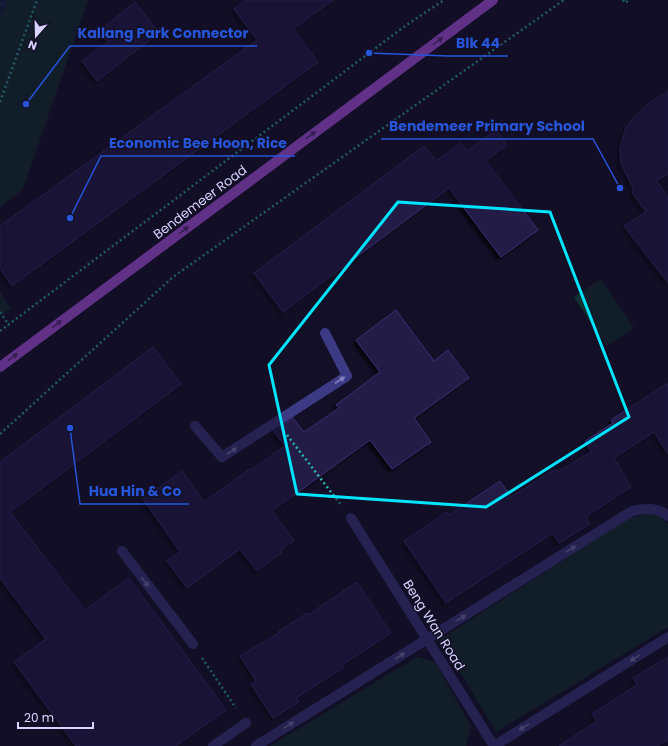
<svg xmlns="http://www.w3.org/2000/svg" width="668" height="746" font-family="Poppins,sans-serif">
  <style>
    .green { fill: #12302f }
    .water { fill: url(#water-waves) }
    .building { fill: #241b47; stroke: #3b2d73; filter: url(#shadow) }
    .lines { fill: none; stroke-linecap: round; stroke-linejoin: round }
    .path { stroke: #2fb8b0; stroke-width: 2.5; stroke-dasharray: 2 3; stroke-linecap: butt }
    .lane { stroke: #3d3a85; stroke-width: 10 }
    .street { stroke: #3d3a85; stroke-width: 10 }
    .primary { stroke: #c25bff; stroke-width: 10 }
    .oneway { fill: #623188 }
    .oneway2 { fill: #837fbc }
    .marked { fill: none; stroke: #00e5ff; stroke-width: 3; stroke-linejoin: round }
    .labels { text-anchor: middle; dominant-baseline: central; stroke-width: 3; stroke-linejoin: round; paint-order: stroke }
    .street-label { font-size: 13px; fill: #d9d4ff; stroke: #130f26 }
    .leader { fill: none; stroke: #2655da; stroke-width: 1.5 }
    .callout-dot { fill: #2655da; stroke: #130f26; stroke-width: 1.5 }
    .callout-label { font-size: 14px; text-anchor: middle; font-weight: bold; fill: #2655da; stroke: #130f26; stroke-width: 3; stroke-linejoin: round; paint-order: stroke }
  </style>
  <defs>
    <pattern id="water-waves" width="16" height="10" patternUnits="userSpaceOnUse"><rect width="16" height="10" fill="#0c2248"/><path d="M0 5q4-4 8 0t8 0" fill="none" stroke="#2f4163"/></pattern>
    <filter id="shadow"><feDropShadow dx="-3.5" dy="3.5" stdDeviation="1" flood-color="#0009"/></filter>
  </defs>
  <rect width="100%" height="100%" fill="#130f26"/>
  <g class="green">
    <polygon points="7,0 88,0 23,189 0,208 0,19"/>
    <polygon points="601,279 634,328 607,346 574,297"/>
    <polygon points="0,292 11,309 0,317"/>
    <path d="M649 513C658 515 663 517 668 525V627L496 732 460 672 439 640 629 518Z"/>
    <polygon points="417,657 435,662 471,726 466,746 270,746"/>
  </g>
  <polygon class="water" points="0,0 7,0 0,19"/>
  <g class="building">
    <polygon points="246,0 333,0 293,29 318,62 12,286 0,268 0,226 257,40 234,9"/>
    <polygon points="135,2 159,33 97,81 82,61 108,42 99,31"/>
    <polygon points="668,91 668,174 656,181 668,196 668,283 624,226 646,212 633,194 633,188 621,164 620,148 626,127 633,118 648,104"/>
    <polygon points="496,130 507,145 486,161 538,230 501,257 449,188 283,312 254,273 424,146 436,161 461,143 467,151"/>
    <polygon points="396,310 434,361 448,350 469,378 414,418 431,442 392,469 370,440 272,511 294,541 281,550 282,552 257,571 240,549 187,588 167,561 180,552 143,499 182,471 204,502 250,469 251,470 285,446 274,431 293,418 304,432 339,408 336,405 380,372 356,340"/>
    <polygon points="153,347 181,384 10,512 85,610 129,578 226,710 176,746 76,746 14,662 46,639 0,578 0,462"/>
    <polygon points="668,383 668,454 654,432 614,458 631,487 586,517 590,524 559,543 553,533 446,603 404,541 447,512 449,515 500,481 511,497 556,469 558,472 591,452 585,441 613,423 611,420"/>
    <polygon points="357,582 391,633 342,665 343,668 296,698 299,702 273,718 251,684 256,681 240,656 279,633 278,632 307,613 308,615"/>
    <polygon points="668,657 668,739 657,746 559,746 597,721 592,714 637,685 633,678"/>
  </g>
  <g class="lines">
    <g class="path">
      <polyline points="623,0 625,3 629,0"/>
      <polyline points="0,102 37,0"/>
      <polyline points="0,312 9,325"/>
      <polyline points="0,331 405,26 444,0"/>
      <polyline points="0,434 173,277 564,0"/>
      <polyline points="287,435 341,505"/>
      <polyline points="202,658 236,708"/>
    </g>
    <g class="lane">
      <polyline points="195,426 222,457 347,376 325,333"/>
      <polyline points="122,551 193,644"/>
      <polyline points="213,746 246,723"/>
      <path d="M256 746 632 511C645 508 658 507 668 516"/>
      <polyline points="494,746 668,637"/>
    </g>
    <polyline class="street" points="351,518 494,746"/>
    <polyline class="primary" points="0,367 493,0"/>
  </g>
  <defs><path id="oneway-solid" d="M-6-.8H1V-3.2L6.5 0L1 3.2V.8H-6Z"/></defs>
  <g class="oneway">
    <use href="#oneway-solid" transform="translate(438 41) rotate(-37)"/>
    <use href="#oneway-solid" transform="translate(311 135) rotate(-37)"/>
    <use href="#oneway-solid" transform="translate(184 230) rotate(-37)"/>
    <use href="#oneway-solid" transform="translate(57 324) rotate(-37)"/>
    <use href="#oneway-solid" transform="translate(13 357) rotate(-37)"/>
  </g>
  <g class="oneway2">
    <use href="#oneway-solid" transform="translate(340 380) rotate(-33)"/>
    <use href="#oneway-solid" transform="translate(232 451) rotate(-33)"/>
    <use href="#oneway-solid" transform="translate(571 549) rotate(-32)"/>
    <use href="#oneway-solid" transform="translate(145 582) rotate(53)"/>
    <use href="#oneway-solid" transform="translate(461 618) rotate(-32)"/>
    <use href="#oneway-solid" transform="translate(400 656) rotate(-32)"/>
    <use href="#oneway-solid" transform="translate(635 658) rotate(148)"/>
    <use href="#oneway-solid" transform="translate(289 725) rotate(-32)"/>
    <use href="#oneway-solid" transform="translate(524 727) rotate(148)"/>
  </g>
  <path d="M0 0H668V746H0ZM398 202 550 212 629 417 486 507 297 494 269 365Z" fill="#130f26" fill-opacity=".55" fill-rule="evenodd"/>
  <path class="marked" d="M398 202 550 212 629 417 486 507 297 494 269 365Z"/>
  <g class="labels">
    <g class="street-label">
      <text transform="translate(200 202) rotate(-37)">Bendemeer Road</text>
      <text transform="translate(434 625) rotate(58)">Beng Wan Road</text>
    </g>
  </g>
  <path class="leader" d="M26 104L70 46H257M369 53L448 56H508M620 188L593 139H381M70 218L101 156H295M70 428L80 504H189"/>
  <g class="callout-dot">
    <circle cx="26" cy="104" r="4"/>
    <circle cx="369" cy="53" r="4"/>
    <circle cx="620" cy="188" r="4"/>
    <circle cx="70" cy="218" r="4"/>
    <circle cx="70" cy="428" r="4"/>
  </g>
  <g class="callout-label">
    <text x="163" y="38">Kallang Park Connector</text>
    <text x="478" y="48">Blk 44</text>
    <text x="487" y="131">Bendemeer Primary School</text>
    <text x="198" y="148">Economic Bee Hoon, Rice</text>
    <text x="135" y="496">Hua Hin &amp; Co</text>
  </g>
  <g transform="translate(36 36) rotate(200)" stroke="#130f26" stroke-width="3" paint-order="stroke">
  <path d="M0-3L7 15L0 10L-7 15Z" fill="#d9d4ff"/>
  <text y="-6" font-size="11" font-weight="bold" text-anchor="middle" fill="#d9d4ff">N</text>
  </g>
  <path d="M18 722v6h75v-6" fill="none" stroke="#d9d4ff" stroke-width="2"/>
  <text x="24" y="722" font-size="12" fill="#d9d4ff" stroke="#130f26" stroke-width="3" paint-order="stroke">20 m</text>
</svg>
